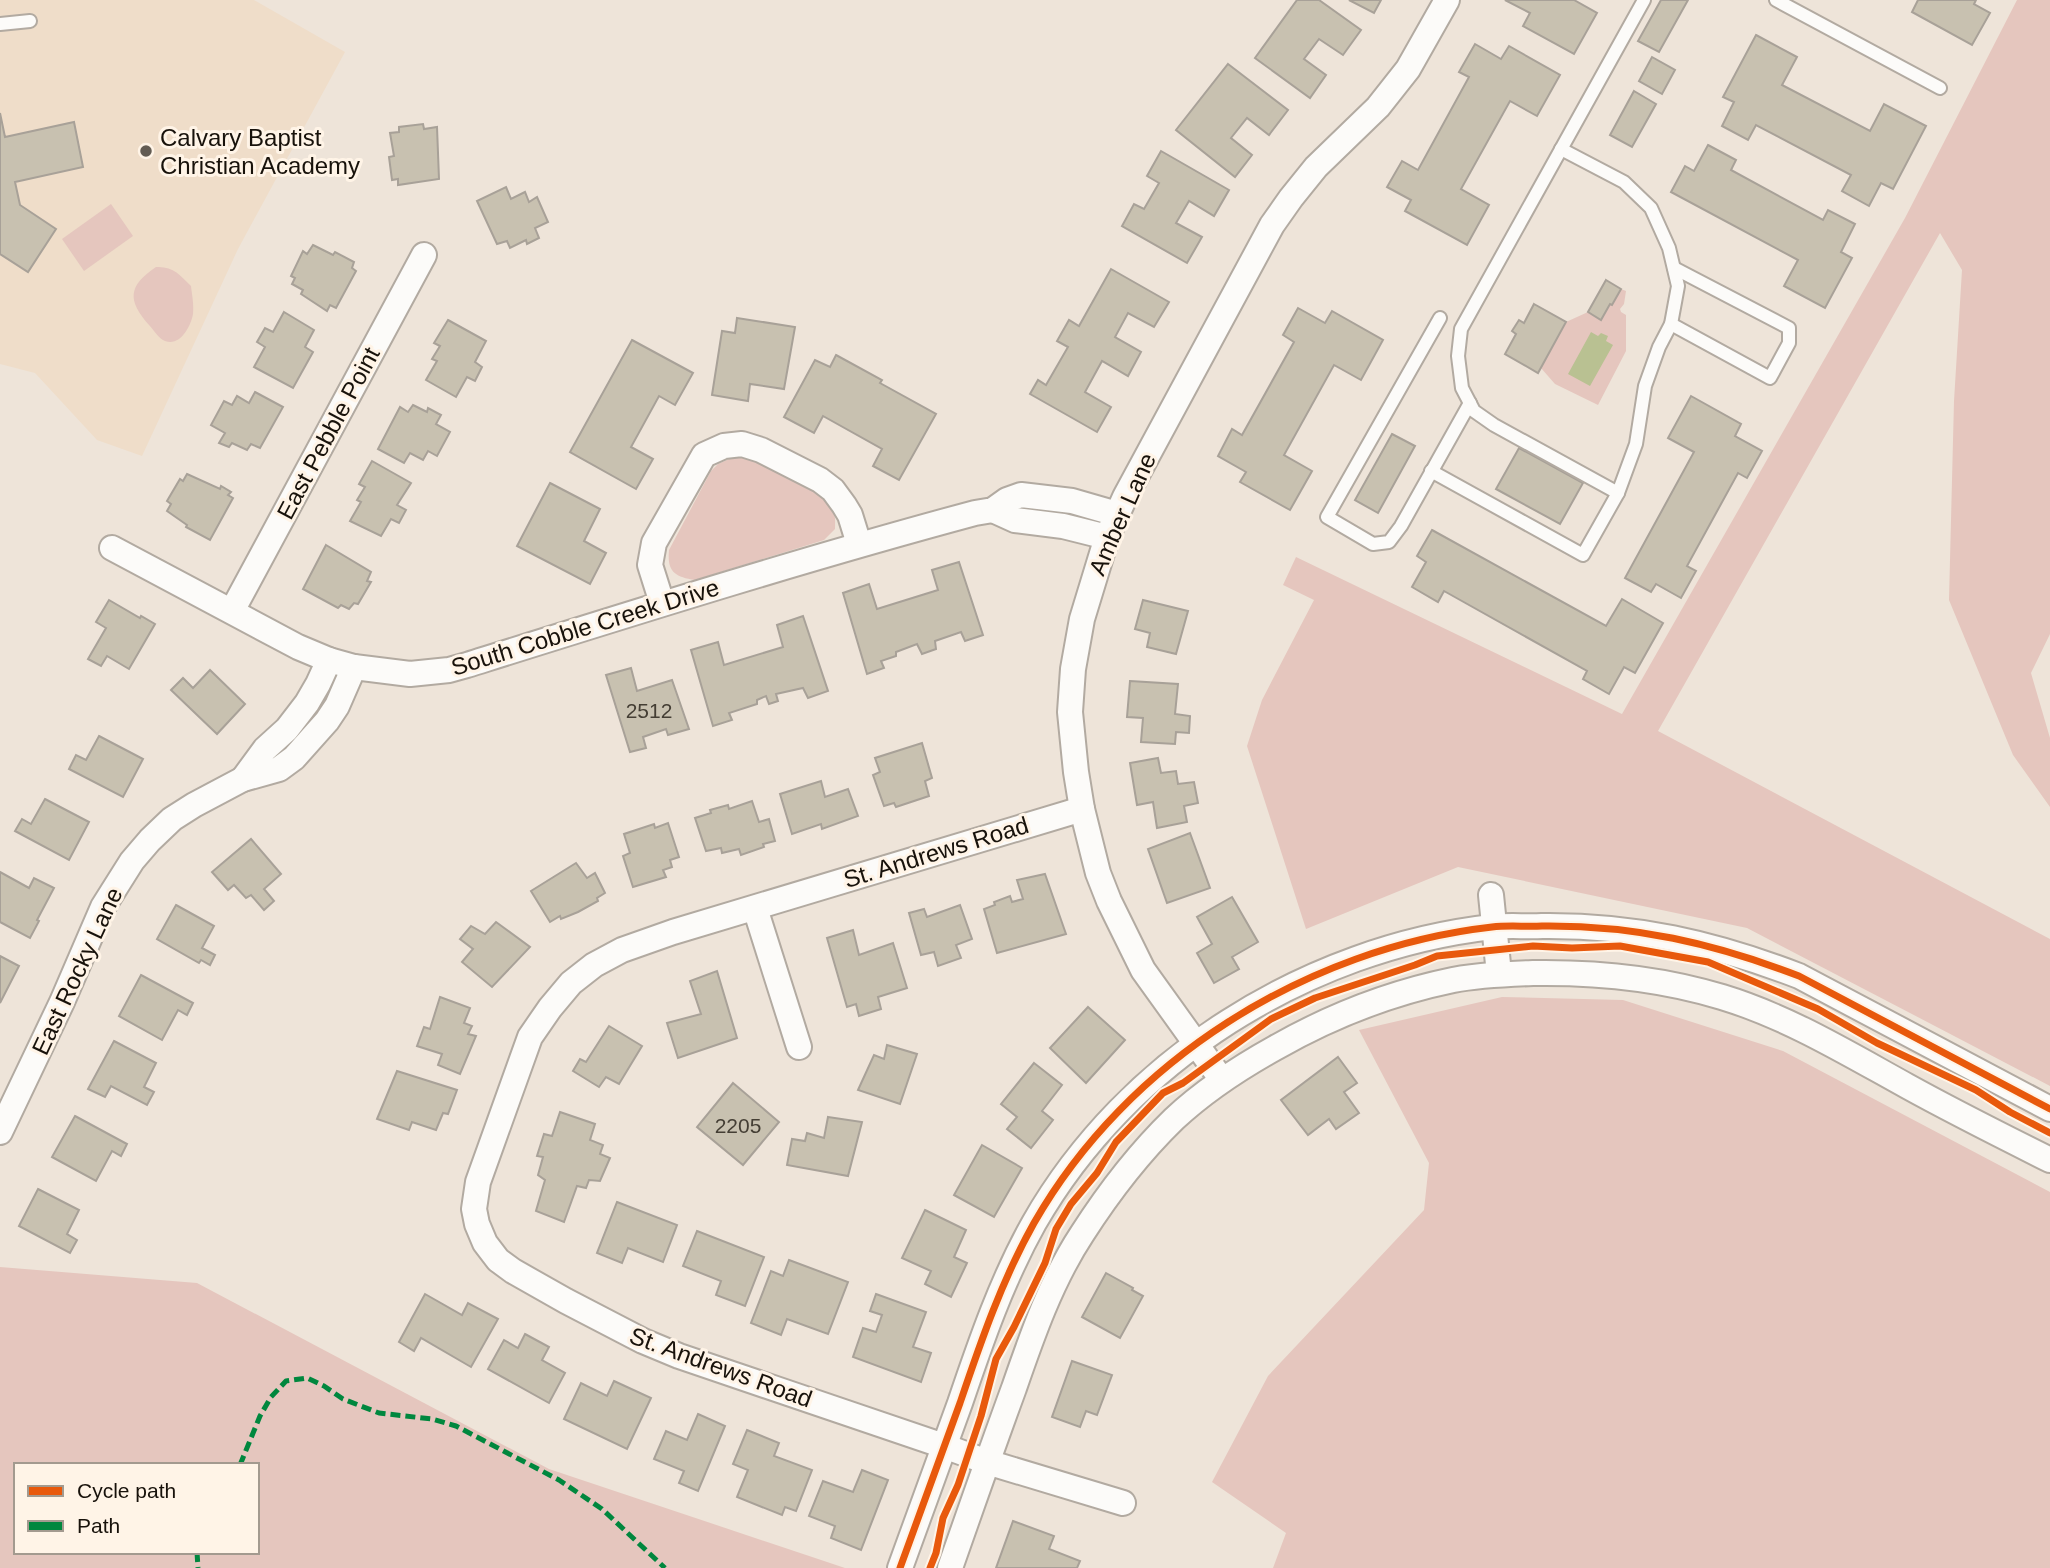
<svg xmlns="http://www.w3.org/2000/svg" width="2050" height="1568" font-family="Arial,sans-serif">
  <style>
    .built { fill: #efddc9 }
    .green { fill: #e5c6be; fill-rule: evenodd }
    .water { fill: #b9c192 }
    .building { fill: #c8c1b0; stroke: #a8a198; stroke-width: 2 }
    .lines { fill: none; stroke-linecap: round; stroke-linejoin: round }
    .lane-casing { stroke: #b2aaa1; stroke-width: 16 }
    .street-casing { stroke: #b2aaa1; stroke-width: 28 }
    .lane { stroke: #fcfbf9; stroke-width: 12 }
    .street { stroke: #fcfbf9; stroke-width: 24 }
    .quiet { stroke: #00873e; stroke-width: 5; stroke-dasharray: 10 5; stroke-linecap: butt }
    .cycleway-casing { stroke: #fff4e7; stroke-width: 11 }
    .cycleway { stroke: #e8590c; stroke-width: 7 }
    .poi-dot { fill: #635c53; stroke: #fff4e7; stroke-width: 2.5 }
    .labels { text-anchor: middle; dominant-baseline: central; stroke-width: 6; stroke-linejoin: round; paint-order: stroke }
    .number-label { font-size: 21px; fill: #443e34 }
    .poi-label { font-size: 24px; fill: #18120b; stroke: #fff4e7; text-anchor: start }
    .street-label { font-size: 24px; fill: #18120b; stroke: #fff4e7 }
  </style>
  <rect width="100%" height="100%" fill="#eee4d9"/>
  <polygon class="built" points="0,0 254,0 345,52 238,249 142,456 97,440 35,373 0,364"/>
  <g class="green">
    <polygon points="2017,0 2050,0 2050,634 2031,673 2050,738 2050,807 2013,755 1949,600 1954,401 1962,270 1940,233 1658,731 2050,939 2050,1086 1747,928 1458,867 1306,929 1247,746 1262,700 1314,600 1283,585 1296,557 1622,714 1905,218"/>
    <polygon points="111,204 133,236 84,271 62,239"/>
    <path d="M156 267C173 266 180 275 191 286 192 295 194 304 193 314 191 326 180 347 165 341 158 338 154 330 149 325 127 300 128 286 156 267Z"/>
    <polygon points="1621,289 1626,291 1624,304 1620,309 1621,312 1626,315 1626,351 1598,405 1555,384 1541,368 1566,322 1588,312 1601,319 1610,304 1612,305"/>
    <path d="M736 456C756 457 821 491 832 508 836 515 835 522 835 529L824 540 695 580C674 577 667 571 669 550L711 471 718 464Z"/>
    <polygon points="1502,997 1623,1000 1783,1051 2050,1192 2050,1568 1273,1568 1286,1533 1212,1482 1268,1376 1424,1210 1429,1163 1359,1030"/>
    <path d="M0 1267 197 1283 549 1469 845 1568H0ZM16 1465H257V1552H16Z"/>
  </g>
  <polygon class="water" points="1591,332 1598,336 1601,333 1608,336 1606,341 1613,345 1590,386 1568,374"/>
  <g class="building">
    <polygon points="1297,0 1319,0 1361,30 1343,55 1319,39 1304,59 1326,75 1310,98 1255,58"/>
    <polygon points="1349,0 1381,0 1374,13"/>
    <polygon points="1505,0 1574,0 1597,13 1574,54 1523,26 1530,13"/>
    <polygon points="1661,0 1688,0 1659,52 1638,41"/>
    <polygon points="1918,0 1976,0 1974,4 1990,13 1972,45 1912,12"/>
    <polygon points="1756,35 1797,57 1782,85 1870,131 1884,104 1926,126 1893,189 1881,183 1869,206 1842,191 1851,175 1756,125 1748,140 1722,126 1734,102 1723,97"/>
    <polygon points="1475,44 1501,59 1509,46 1560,75 1537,116 1510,101 1461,189 1489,205 1467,245 1405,211 1411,200 1387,187 1402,161 1418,170 1469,77 1459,72"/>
    <polygon points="1652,57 1675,70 1662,94 1639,81"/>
    <polygon points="1228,64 1288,110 1269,135 1247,118 1231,138 1252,155 1235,177 1176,130"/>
    <polygon points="1634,91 1656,104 1632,147 1610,135"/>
    <polygon points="0,113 5,137 74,122 83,167 15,182 20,205 56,229 28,272 0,254"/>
    <polygon points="423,124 424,129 437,127 439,179 398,185 398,179 392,180 389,157 394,156 390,133 399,132 399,127"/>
    <polygon points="1708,145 1736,160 1731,170 1823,220 1828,210 1855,224 1841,252 1852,258 1825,308 1784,286 1798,260 1671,192 1685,166 1694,171"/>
    <polygon points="1161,151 1229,190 1214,216 1189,201 1176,223 1202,237 1187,263 1122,226 1134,204 1144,209 1159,183 1147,176"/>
    <polygon points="506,187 511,199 525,192 529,202 537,197 548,222 535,228 539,238 527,244 526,240 510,248 507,241 497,244 477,201"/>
    <polygon points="313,245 333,255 335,252 354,262 352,268 356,271 336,308 330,305 327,311 301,294 303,290 292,284 295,278 291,276 303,251 307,254"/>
    <polygon points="1111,269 1169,302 1154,327 1128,313 1115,337 1141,352 1128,376 1102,361 1085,392 1111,407 1097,432 1030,394 1038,380 1046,385 1068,347 1057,341 1069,320 1079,326"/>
    <polygon points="1606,280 1621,289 1612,305 1610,304 1601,320 1588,312"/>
    <polygon points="1534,304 1566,322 1538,373 1505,354 1516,334 1512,331 1519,320 1524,323"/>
    <polygon points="1298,308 1325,323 1332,311 1383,340 1361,380 1334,365 1284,455 1312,471 1290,510 1240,482 1246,472 1218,456 1232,429 1242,435 1294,342 1283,335"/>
    <polygon points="284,312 314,330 305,347 313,352 293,388 254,367 265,347 257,342 265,328 273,332"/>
    <polygon points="737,318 795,327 784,389 750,384 748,401 712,395 722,331 735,333"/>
    <polygon points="448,320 486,341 475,362 482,367 475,381 467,377 456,397 426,380 437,361 432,359 440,346 434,343"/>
    <polygon points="632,340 693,373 675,405 659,396 631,447 653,459 636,489 570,452"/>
    <polygon points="836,355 882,380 880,383 936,414 899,480 873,466 882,449 823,416 814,433 784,417 815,360 830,367"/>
    <polygon points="255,392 283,407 260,448 251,444 247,450 232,443 229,447 219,443 225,433 211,425 224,401 232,405 237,396 249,403"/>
    <polygon points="1691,396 1741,424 1735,436 1762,451 1747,478 1738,473 1687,566 1696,571 1681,598 1656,584 1651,592 1625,578 1694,452 1668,438"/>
    <polygon points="413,405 427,412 428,408 441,415 436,424 450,432 437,456 428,451 423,460 410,453 404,463 378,449 400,407 408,412"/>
    <polygon points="1392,434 1415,446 1378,513 1355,500"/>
    <polygon points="1519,448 1583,483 1560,524 1496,489"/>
    <polygon points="372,461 411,483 397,505 406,510 399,523 391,519 381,536 350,521 361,502 357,500 365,487 359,484"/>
    <polygon points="187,474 220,489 221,486 231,492 228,495 233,498 210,540 186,527 187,525 167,511 171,504 167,501 180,479 183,481"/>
    <polygon points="550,483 600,509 584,541 606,553 590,584 517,546"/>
    <polygon points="1432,530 1606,626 1622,599 1663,623 1635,673 1624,667 1609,694 1583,679 1587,671 1444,591 1438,602 1412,587 1426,562 1417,556"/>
    <polygon points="326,545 371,572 367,581 371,582 358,604 354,603 349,609 341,605 338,608 303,589"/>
    <polygon points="959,562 983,635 965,641 961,632 935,641 936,649 922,654 917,644 896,652 896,656 881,661 884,668 867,674 843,593 869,584 877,609 938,590 932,570"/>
    <polygon points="109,600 140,618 141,616 155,624 129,669 107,656 101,666 88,659 106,628 96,622"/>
    <polygon points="1143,600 1188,611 1176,654 1147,647 1150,633 1135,629"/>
    <polygon points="803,616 828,691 808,698 803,688 776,694 778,701 769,704 766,696 757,700 757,704 729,713 732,720 713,726 691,650 718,642 724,665 783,647 777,625"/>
    <polygon points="631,668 637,691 672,680 689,729 668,735 666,729 643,737 646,748 630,752 606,675"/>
    <polygon points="210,670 245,704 217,734 171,690 183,678 193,688"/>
    <polygon points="1130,681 1178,684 1175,714 1190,716 1189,733 1176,732 1175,744 1141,742 1143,718 1127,717"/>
    <polygon points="99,736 143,759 123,797 69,769 76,755 86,760"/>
    <polygon points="922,743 932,778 925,781 929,796 896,807 894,803 884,806 873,775 880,772 875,758"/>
    <polygon points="1158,758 1161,773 1176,771 1178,784 1194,782 1198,803 1184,806 1187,822 1157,828 1153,802 1137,805 1130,763"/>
    <polygon points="821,781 825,797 848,789 858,816 822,829 821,824 792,834 780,794"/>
    <polygon points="45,799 89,822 69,860 15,831 22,819 31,824"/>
    <polygon points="752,801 759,822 769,819 775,841 763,844 764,847 741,855 739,849 722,853 721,848 706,851 695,818 711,813 710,810 728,805 729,809"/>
    <polygon points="668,823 679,857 670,860 672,867 663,870 666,877 633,887 623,856 630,853 624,834 654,824 655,828"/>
    <polygon points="1190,833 1210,888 1167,903 1148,849"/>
    <polygon points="251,839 281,874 264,889 274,901 264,910 251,895 246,898 234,885 228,890 212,872"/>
    <polygon points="576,863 587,878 595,873 605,893 597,898 598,901 578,912 561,919 560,916 550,922 531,891"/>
    <polygon points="0,872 29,888 34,878 54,888 37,920 39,921 30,938 0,922"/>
    <polygon points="1045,874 1066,934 997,953 984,909 995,905 994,902 1010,896 1012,902 1023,899 1017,880"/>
    <polygon points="1232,897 1258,942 1232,957 1239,969 1214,983 1197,953 1212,944 1197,917"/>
    <polygon points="176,905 214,926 202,948 215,955 210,965 201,960 199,963 157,939"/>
    <polygon points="960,905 972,939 956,945 961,958 938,966 934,952 921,955 909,913 924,909 927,917"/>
    <polygon points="496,922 530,947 492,987 462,962 473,949 460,939 471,926 485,934"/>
    <polygon points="853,930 859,955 893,943 907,988 878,997 881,1009 859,1016 856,1004 847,1007 827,938"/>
    <polygon points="0,956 19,966 0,1003"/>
    <polygon points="717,971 737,1038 678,1058 667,1023 701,1014 690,981"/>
    <polygon points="141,975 193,1003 187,1015 178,1010 162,1040 119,1016"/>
    <polygon points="440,997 470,1008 464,1023 472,1026 468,1034 476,1036 460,1074 438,1065 442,1054 417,1046 424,1027 430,1029"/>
    <polygon points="1088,1007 1125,1040 1086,1083 1050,1048"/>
    <polygon points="609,1026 642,1046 619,1084 606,1077 599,1087 573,1071 580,1059 586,1062"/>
    <polygon points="114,1041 156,1063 144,1087 154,1092 147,1105 111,1086 105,1097 88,1089"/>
    <polygon points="887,1045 917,1054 900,1104 858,1090 874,1055 884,1059"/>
    <polygon points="1338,1057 1357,1083 1344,1092 1359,1113 1336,1129 1329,1119 1308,1135 1281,1100"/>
    <polygon points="1034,1063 1062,1085 1042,1111 1053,1120 1031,1148 1007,1129 1017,1117 1001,1104"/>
    <polygon points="397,1071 457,1090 448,1114 443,1113 436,1130 412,1122 409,1130 377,1119"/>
    <polygon points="733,1083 779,1122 743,1165 697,1127"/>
    <polygon points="560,1112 595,1124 590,1140 603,1145 600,1154 610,1158 600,1181 589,1180 586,1188 577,1186 564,1222 536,1211 545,1180 538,1175 543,1157 537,1156 544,1134 552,1136"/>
    <polygon points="75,1116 127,1144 121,1156 112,1151 96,1181 52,1157"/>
    <polygon points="828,1117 862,1122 848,1176 787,1165 792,1139 805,1141 807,1133 824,1138"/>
    <polygon points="982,1145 1022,1168 994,1217 954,1195"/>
    <polygon points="38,1189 79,1210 67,1234 77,1240 70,1253 19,1226"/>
    <polygon points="617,1202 677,1225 663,1262 628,1248 622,1263 597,1253"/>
    <polygon points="925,1210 966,1230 954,1257 967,1263 951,1297 925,1284 931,1271 902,1258"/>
    <polygon points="697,1231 764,1257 745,1306 716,1295 721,1281 683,1266"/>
    <polygon points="789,1260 848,1282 828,1334 787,1319 781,1335 751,1323 771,1271 783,1276"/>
    <polygon points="1106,1273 1133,1288 1132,1290 1143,1296 1120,1338 1082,1317"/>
    <polygon points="425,1294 462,1315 468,1303 498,1319 471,1367 421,1338 414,1351 399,1342"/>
    <polygon points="876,1294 926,1312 913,1347 931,1353 921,1382 853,1357 863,1328 876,1332 882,1315 870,1311"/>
    <polygon points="525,1334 549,1347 542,1360 565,1373 549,1403 488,1369 504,1340 518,1348"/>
    <polygon points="1072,1361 1112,1375 1097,1415 1086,1411 1080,1427 1052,1417"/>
    <polygon points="614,1381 651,1398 627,1449 564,1419 581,1383 607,1396"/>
    <polygon points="698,1414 725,1426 698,1491 679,1483 684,1471 654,1459 666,1431 687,1440"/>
    <polygon points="747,1430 779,1443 774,1456 812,1470 796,1511 785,1507 782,1515 737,1497 748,1470 733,1464"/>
    <polygon points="862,1470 888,1480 861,1550 831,1538 835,1526 809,1516 823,1481 853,1492"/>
    <polygon points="1013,1521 1054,1536 1049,1549 1080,1561 1077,1568 996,1568"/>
  </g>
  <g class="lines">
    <defs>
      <g id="lane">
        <polyline points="1776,0 1940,88"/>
        <polyline points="0,24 30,21"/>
        <polyline points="1440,318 1327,517 1373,544 1389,542 1401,526 1470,403"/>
        <polyline points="1671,324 1770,378 1789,343 1789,328 1674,268"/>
        <polyline points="1431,471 1583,555 1618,493 1636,444 1645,386 1659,347 1671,324 1678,286 1669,248 1651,208 1624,182 1561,149"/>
        <polyline points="1618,493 1494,425 1474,411 1462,388 1458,356 1461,329 1644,0"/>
      </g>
      <g id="street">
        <polyline points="993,510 1015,520 1063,526 1107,537"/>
        <path d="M112 548 298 647 329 660 354 667 410 674 449 670 467 665C636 612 804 559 975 513L993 510 1007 500 1021 495 1072 501 1117 514"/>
        <polyline points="662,603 650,565 654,543 704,455 724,446 742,444 761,450 820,480 833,490 844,505 850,515 859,544"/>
        <polyline points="232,611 424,255"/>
        <polyline points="243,779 265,749 287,729 307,703 318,684 329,660"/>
        <polyline points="1082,809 673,932 622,950 594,965 571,983 550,1008 530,1037 478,1182 474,1209 477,1224 485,1243 498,1260 513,1271 566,1301 643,1341 679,1356 944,1446 987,1462 1123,1503"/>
        <polyline points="1491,895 1499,974"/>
        <polyline points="755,908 799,1047"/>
        <polyline points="1222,1080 1143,970 1109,901 1098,873 1082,809 1076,772 1070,712 1073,669 1082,619 1107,537 1125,497 1272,225 1291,198 1316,167 1378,107 1408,69 1447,0"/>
        <polyline points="0,1132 62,1002 103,907 132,861 150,840 172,819 194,805 243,779 279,769 294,758 327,721 337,706 354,667"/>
        <path d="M900 1568C920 1513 940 1458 960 1403 981 1341 1002 1280 1034 1223 1127 1060 1307 948 1492 927 1509 925 1526 927 1542 926 1635 925 1713 943 1799 976L2050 1109"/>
        <path d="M950 1568C971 1508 992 1448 1014 1388 1032 1336 1051 1281 1082 1234 1107 1195 1140 1152 1174 1119 1204 1091 1239 1068 1275 1048 1331 1016 1390 993 1453 980 1479 975 1506 974 1533 973 1598 972 1660 978 1722 997 1788 1017 1847 1053 1907 1086 1954 1112 2002 1136 2050 1160"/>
      </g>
    </defs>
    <use href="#lane" class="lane-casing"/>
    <use href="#street" class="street-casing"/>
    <use href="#lane" class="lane"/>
    <use href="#street" class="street"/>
    <g class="quiet">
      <polyline points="240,1465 260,1416 271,1397 286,1381 307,1378 324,1386 343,1399 379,1413 432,1419 456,1426 559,1480 602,1509 665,1568"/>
      <polyline points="197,1552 198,1568"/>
    </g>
    <defs>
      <g id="cycleway">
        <path d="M900 1568C920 1513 940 1458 960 1403 981 1341 1002 1280 1034 1223 1127 1060 1307 948 1492 927 1509 925 1526 927 1542 926 1635 925 1713 943 1799 976L2050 1109"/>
        <polyline points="930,1568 936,1553 943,1518 958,1485 981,1416 996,1359 1014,1327 1045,1263 1056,1229 1071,1204 1097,1173 1116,1142 1163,1093 1183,1083 1271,1019 1315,998 1415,965 1437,956 1533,946 1572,948 1620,946 1708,962 1818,1009 1877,1043 1976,1090 2010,1112 2050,1133"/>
      </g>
    </defs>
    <use href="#cycleway" class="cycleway-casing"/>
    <use href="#cycleway" class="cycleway"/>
  </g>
  <circle class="poi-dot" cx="146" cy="151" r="7"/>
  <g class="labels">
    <g class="number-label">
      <text x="649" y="710">2512</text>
      <text x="738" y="1125">2205</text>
    </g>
    <g class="poi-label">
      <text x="160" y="137">Calvary Baptist<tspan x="160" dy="28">Christian Academy</tspan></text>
    </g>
    <g class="street-label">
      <text transform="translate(328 433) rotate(-62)">East Pebble Point</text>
      <text transform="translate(1122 514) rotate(-66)">Amber Lane</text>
      <text transform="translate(585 627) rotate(-17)">South Cobble Creek Drive</text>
      <text transform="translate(936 852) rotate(-17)">St. Andrews Road</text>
      <text transform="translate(77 971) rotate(-65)">East Rocky Lane</text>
      <text transform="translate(721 1367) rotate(20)">St. Andrews Road</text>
    </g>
  </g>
  <rect x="14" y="1463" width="245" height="91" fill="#fff4e7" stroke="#a39a8f" stroke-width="2"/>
  <rect x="28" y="1486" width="35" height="10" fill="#e8590c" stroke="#a39a8f" stroke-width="2"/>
  <text x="77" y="1498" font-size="21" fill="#18120b">Cycle path</text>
  <rect x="28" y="1521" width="35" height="10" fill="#00873e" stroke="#a39a8f" stroke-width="2"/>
  <text x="77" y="1533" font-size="21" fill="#18120b">Path</text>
</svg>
